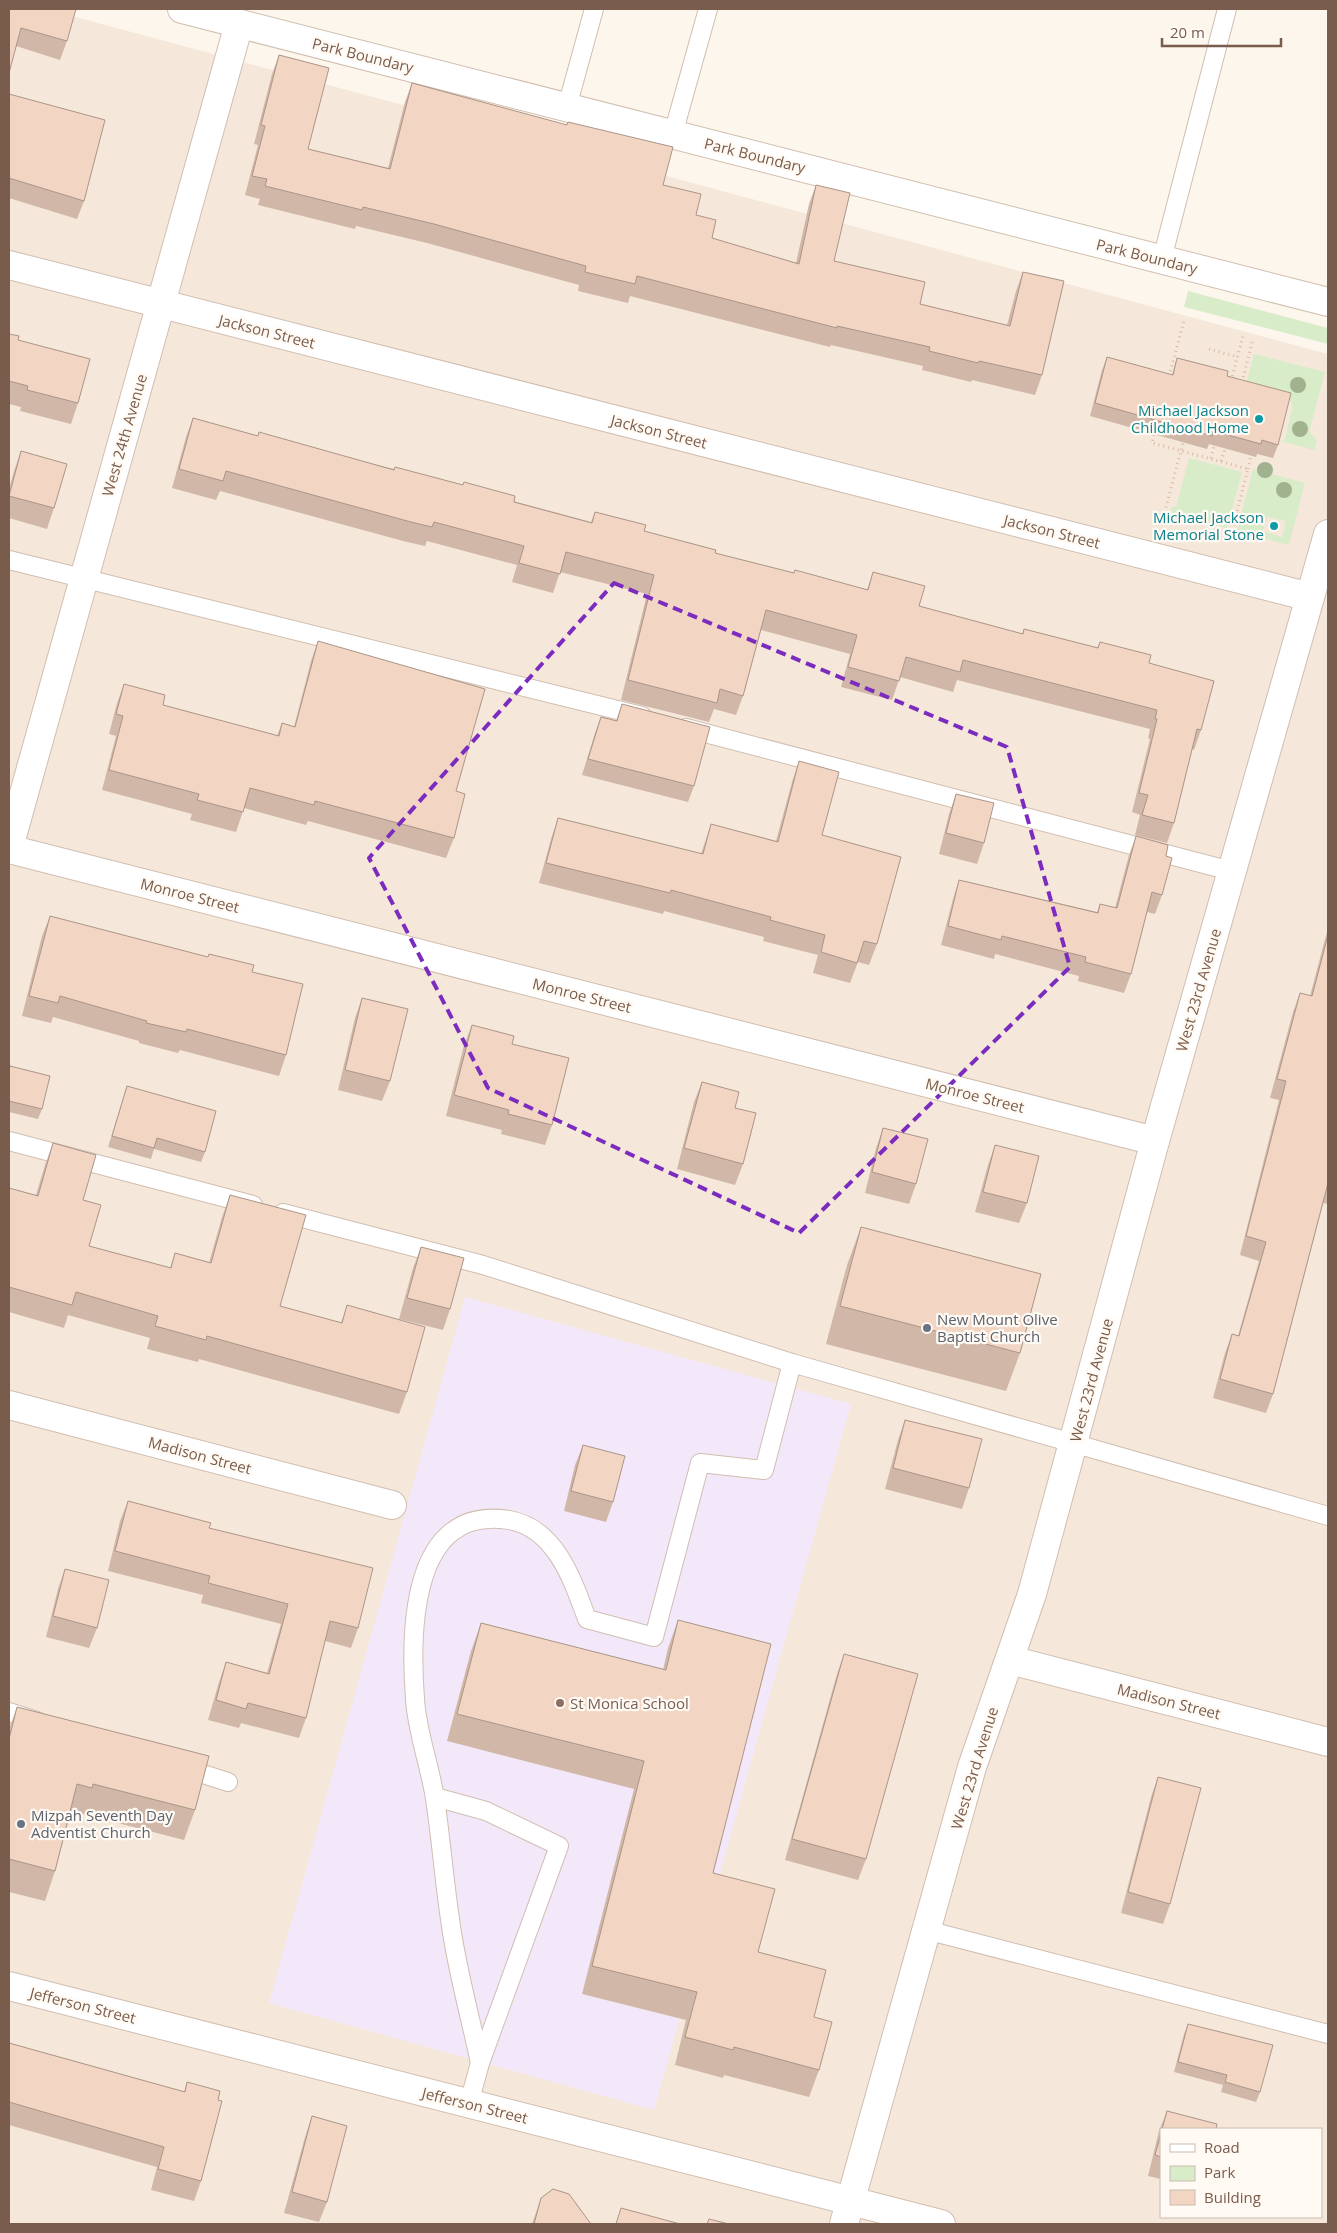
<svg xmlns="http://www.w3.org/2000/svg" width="1337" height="2233" font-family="'Open Sans',sans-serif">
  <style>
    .residential { fill: #f5e8da; fill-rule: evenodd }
    .education { fill: #f3e8fa }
    .green { fill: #d8ecc9; fill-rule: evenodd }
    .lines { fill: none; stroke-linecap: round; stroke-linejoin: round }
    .service-casing { stroke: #d1beb0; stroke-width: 20 }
    .minor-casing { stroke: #d1beb0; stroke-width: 30 }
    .tertiary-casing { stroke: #d1beb0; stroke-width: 30 }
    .path { stroke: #d9b8a5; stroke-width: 3; stroke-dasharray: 1 4; stroke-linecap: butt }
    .service { stroke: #fff; stroke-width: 18 }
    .minor { stroke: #fff; stroke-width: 28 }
    .tertiary { stroke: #fff; stroke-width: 28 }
    .tree { fill: #a0b28e }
    .wall { fill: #d1b7a8 }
    .building { fill: #f3d5c3; stroke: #aa9588 }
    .marked { fill: none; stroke: #7b2cbf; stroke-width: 4; stroke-dasharray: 10 6; stroke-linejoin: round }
    .culture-dot { fill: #0f9aa8; stroke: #fffaf3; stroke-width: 2 }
    .worship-dot { fill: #6b7280; stroke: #fffaf3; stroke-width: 2 }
    .education-dot { fill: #8d6e63; stroke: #fffaf3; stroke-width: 2 }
    .labels { text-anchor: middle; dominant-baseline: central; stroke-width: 4.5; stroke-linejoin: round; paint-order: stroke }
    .street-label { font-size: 15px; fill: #7a5c4d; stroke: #fffaf3 }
    .culture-label { font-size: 15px; fill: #0d838f; stroke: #fffaf3; text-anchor: end }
    .worship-label { font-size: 15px; fill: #5b616d; stroke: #fffaf3; text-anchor: start }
    .education-label { font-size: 15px; fill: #785e54; stroke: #fffaf3; text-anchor: start }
  </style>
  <rect width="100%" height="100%" fill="#fdf6ec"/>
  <path class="residential" d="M9 9H46L1328 354V2224H9ZM1161 2129H1321V2217H1161Z"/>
  <polygon class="education" points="465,1297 851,1404 654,2110 269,2003"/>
  <g class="green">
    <polygon points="1188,291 1328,328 1328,344 1184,307"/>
    <polygon points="1254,354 1325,372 1310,429 1310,433 1317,440 1314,450 1281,441 1285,439 1292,408 1291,402 1287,398 1243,395"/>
    <polygon points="1189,458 1242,472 1227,528 1171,513 1172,506 1176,507"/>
    <path d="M1253 469 1305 483 1289 545 1237 531ZM1267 517 1286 521 1282 537 1263 531Z"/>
  </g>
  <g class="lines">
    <defs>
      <g id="service">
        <polyline points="567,107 594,9"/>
        <polyline points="673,134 708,9"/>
        <polyline points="1162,259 1227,9"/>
        <polyline points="9,560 642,716"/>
        <polyline points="686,728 1231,871"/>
        <polyline points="9,1141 253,1205"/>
        <polyline points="283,1213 483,1265 792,1363 1328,1516"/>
        <polyline points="9,1712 37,1721"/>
        <polyline points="181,1767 228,1782"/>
        <polyline points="435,1797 486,1811 559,1846 480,2063 469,2103"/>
        <polyline points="926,1930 1328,2034"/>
        <path d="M480 2063C470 2015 456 1967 450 1919 444 1879 441 1838 435 1799 430 1765 417 1733 415 1699 410 1633 410 1504 509 1520 556 1528 573 1581 587 1619L654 1637 700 1463 764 1470 792 1363"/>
      </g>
      <g id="minor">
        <polyline points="182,9 1328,302"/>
        <polyline points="9,265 1310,597"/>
        <polyline points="9,847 239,24"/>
        <polyline points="9,849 1155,1141"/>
        <polyline points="9,1405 392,1505"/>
        <polyline points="9,1986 941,2224"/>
        <polyline points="844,2224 972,1767 1032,1594 1155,1141 1328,534"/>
      </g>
      <polyline id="tertiary" points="1010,1660 1328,1742"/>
    </defs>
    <use href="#service" class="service-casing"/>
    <use href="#minor" class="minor-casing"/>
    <use href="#tertiary" class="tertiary-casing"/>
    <g class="path">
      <polyline points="1209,349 1238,357"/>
      <polyline points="1169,376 1184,321"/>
      <polyline points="1231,381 1243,336"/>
      <polyline points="1242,382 1253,339"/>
      <polyline points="1155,430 1152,443 1248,469 1229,542"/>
      <polyline points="1211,458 1215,442"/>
      <polyline points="1221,461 1226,446"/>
      <polyline points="1248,469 1251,455"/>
      <polyline points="1162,522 1183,443"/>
    </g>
    <use href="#service" class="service"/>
    <use href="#minor" class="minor"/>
    <use href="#tertiary" class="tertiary"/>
  </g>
  <g class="tree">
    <circle cx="1298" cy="385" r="8"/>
    <circle cx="1300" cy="429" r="8"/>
    <circle cx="1265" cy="470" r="8"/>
    <circle cx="1284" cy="490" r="8"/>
  </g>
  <g class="wall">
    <polygon points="9,9 67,41 60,60 16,46"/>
    <polygon points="279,55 308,149 388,168 405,102 412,83 663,185 696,215 712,238 796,263 809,204 816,185 834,261 920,304 1007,325 1016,291 1023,272 1042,375 1035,395 972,380 971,382 922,370 923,366 831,345 830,347 630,296 628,303 578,291 579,285 427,243 356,226 355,229 258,205 260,199 245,195 258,145 254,144 272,74"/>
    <polygon points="9,94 84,201 77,219 9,198"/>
    <polygon points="9,334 18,340 78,403 71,424 20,411 21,407 9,404"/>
    <polygon points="1107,357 1172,375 1177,358 1227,376 1278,445 1273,458 1257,454 1256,457 1209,444 1207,449 1090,416 1102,370"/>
    <polygon points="193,418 258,436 394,469 591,522 595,512 644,531 715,553 794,573 867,590 873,572 919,606 1022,634 1024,629 1097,648 1100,642 1149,663 1201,730 1194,750 1192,749 1174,823 1167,843 1135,835 1140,815 1132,812 1150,739 1148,738 1150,729 957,680 953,692 900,677 892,700 841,687 850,654 761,630 743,696 736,715 714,709 709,722 621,700 647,594 560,572 553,593 512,582 517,565 427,541 425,546 403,541 220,491 216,500 172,488 186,437"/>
    <polygon points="21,451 54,508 47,529 9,518 9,489 14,471"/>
    <polygon points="318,641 456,791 454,838 446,858 308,821 306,825 244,808 236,832 190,820 192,814 102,790 116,736 109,734 117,703 124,684 163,705 277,736 282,723 294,727 311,661"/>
    <polygon points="622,704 694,786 688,802 582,775 595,733 601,717 616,721"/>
    <polygon points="799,761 822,835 877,944 869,965 858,962 850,983 813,973 818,955 763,941 764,937 664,911 663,914 539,883 551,839 558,818 701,854 711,824 776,841 792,782"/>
    <polygon points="956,794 984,843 977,864 939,854 949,814"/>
    <polygon points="1136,836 1166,856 1162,895 1155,914 1147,912 1131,974 1124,993 1078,981 1079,976 995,954 994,959 941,945 953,899 959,880 1097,912 1100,904 1115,908 1129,855"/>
    <polygon points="50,916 252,972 286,1055 279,1076 180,1050 178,1053 139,1043 139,1041 53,1017 51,1023 22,1016 42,936"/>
    <polygon points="1328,928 1328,1204 1323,1203 1273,1394 1266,1413 1213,1398 1225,1353 1232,1334 1238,1336 1259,1261 1240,1255 1279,1100 1270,1098 1293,1012 1300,993 1310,996"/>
    <polygon points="362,998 390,1081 382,1101 338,1090 355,1018"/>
    <polygon points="472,1025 512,1044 552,1125 545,1145 501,1134 502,1130 446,1116 464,1045"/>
    <polygon points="10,1066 42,1109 38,1119 9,1112 9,1069"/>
    <polygon points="702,1082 735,1108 743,1164 735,1185 677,1169 694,1102"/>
    <polygon points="127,1086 205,1152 201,1162 154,1149 151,1159 108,1147"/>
    <polygon points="883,1128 916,1184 909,1204 865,1193 876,1148"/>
    <polygon points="53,1143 83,1200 89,1246 170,1268 175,1253 209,1263 222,1217 230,1195 280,1306 341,1323 347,1305 407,1392 399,1414 199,1359 198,1362 147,1349 150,1338 68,1315 64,1328 9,1312 9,1188 36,1195 45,1165"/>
    <polygon points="995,1145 1027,1203 1019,1223 975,1212 988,1165"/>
    <polygon points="861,1227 1020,1353 1006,1391 826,1344 847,1265"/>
    <polygon points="421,1247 450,1309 443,1330 399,1319 413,1268"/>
    <polygon points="905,1420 969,1488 962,1509 885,1489 898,1440"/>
    <polygon points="583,1445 613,1502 606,1522 564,1511 575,1465"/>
    <polygon points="128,1501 209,1528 358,1628 351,1648 325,1641 306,1718 299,1738 241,1723 239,1728 208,1720 219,1682 226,1662 267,1673 281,1624 201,1603 203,1595 108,1571 120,1521"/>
    <polygon points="65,1569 97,1628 89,1648 46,1637 58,1589"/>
    <polygon points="678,1620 713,1873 758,1952 814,2017 819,2070 809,2097 724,2075 723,2078 675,2065 686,2020 582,1994 634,1789 447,1741 471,1651 481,1623 663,1670 668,1648"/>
    <polygon points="844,1654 866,1859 858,1880 785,1860 837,1674"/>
    <polygon points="17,1707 195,1810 184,1840 83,1814 81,1818 70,1815 55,1871 45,1901 9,1892 9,1729"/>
    <polygon points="1158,1777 1170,1904 1163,1924 1121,1913 1151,1797"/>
    <polygon points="1188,2024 1260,2092 1256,2102 1221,2092 1223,2085 1174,2072 1184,2034"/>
    <polygon points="9,2043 184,2092 187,2082 218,2100 201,2181 194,2201 151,2190 157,2167 9,2125"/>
    <polygon points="1167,2111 1216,2129 1161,2129 1161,2179 1148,2176 1159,2131"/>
    <polygon points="312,2116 327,2202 319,2222 284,2213 305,2137"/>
    <polygon points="541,2198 591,2224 532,2224"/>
  </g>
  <g class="building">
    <polygon points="9,9 76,9 67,41 21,28 9,73"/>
    <polygon points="279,55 329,68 308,149 390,169 412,83 567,125 568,122 673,147 663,185 701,194 696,215 716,220 712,238 799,264 816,185 850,193 834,261 925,282 920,304 1010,326 1023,272 1064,281 1042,375 979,361 978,363 929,351 930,347 837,326 837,328 637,276 635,284 585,272 586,266 434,224 363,207 362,210 265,186 267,179 252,176 265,126 261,125"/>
    <polygon points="9,94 105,120 84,201 9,178"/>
    <polygon points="9,334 19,336 18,340 90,359 78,403 27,390 28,386 9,381"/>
    <polygon points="1107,357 1173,375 1177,358 1228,371 1227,376 1291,393 1278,445 1262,440 1261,444 1213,431 1212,436 1095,403"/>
    <polygon points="193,418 258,436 259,432 394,470 395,467 463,485 464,482 515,496 514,502 592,523 595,512 646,525 644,531 716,550 715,553 794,573 795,570 868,590 873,572 925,586 919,606 1023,634 1024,629 1098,648 1100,642 1151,655 1149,663 1214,681 1201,730 1197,729 1174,823 1142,815 1148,795 1139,793 1157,719 1155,719 1157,710 963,660 960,672 906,657 899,681 848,667 857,635 766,610 743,696 720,689 717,703 628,680 654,575 566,552 560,574 519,563 524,546 434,522 432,527 411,522 226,471 223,481 179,469"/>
    <polygon points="21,451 67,464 54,508 9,496"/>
    <polygon points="318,641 485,689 456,791 465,794 454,838 315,801 314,805 250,788 243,812 197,800 199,794 109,770 123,716 116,714 124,684 165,695 163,705 279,736 282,723 295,727"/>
    <polygon points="622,704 710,727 694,786 588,759 601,717 617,721"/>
    <polygon points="799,761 839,772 822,835 901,857 877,944 864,941 857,963 821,952 825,935 770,920 771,917 671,890 670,893 546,863 558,818 703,854 711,824 778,842"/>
    <polygon points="956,794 994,803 984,843 946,833"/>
    <polygon points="1136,836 1168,845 1166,856 1172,858 1162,895 1152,892 1131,974 1085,962 1086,957 1002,936 1001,940 948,926 959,880 1098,913 1100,904 1117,908"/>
    <polygon points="50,916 208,957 209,954 254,965 252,972 303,984 286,1055 187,1029 186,1032 146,1023 147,1021 60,996 58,1003 29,996"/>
    <polygon points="1328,935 1328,1183 1273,1394 1220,1379 1232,1334 1239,1336 1266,1242 1246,1236 1286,1081 1277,1079 1300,993 1312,996"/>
    <polygon points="362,998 408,1009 390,1081 345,1070"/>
    <polygon points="472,1025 514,1036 512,1044 569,1058 552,1125 508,1114 509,1110 454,1095"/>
    <polygon points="10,1066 50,1076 42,1109 9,1101 9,1071"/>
    <polygon points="702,1082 739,1092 735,1108 756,1113 743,1164 684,1148"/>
    <polygon points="127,1086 216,1111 205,1152 157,1138 154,1148 112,1136"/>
    <polygon points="883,1128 928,1139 916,1184 872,1172"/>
    <polygon points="53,1143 96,1155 83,1200 101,1205 89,1246 171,1268 175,1253 211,1263 230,1195 306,1215 280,1306 342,1323 347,1305 425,1327 407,1392 207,1336 206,1340 155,1326 158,1316 76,1292 72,1305 9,1287 9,1188 38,1196"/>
    <polygon points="995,1145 1039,1156 1027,1203 983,1192"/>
    <polygon points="861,1227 1041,1274 1020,1353 840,1306"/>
    <polygon points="421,1247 464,1258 450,1309 407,1298"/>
    <polygon points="905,1420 982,1439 969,1488 893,1468"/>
    <polygon points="583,1445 625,1456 613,1502 571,1491"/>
    <polygon points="128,1501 211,1523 209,1528 373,1568 358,1628 330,1621 306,1718 248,1703 246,1709 216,1700 226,1662 269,1674 288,1604 208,1583 210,1576 115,1551"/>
    <polygon points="65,1569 109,1580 97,1628 53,1616"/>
    <polygon points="678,1620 771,1644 713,1873 775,1889 758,1952 826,1970 814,2017 832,2022 819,2070 734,2047 733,2050 685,2037 697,1992 592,1966 644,1761 457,1714 481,1623 666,1670"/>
    <polygon points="844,1654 918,1674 866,1859 792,1839"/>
    <polygon points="17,1707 209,1756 195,1810 93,1784 92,1788 77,1784 55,1871 9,1859 9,1739"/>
    <polygon points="1158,1777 1201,1788 1170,1904 1128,1892"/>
    <polygon points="1188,2024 1273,2045 1260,2092 1225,2082 1227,2075 1178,2062"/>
    <polygon points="9,2043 185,2092 187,2082 220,2091 218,2100 222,2101 201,2181 158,2169 164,2147 9,2102"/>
    <polygon points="1167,2111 1217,2124 1216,2129 1162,2129"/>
    <polygon points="312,2116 347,2126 327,2202 292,2192"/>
    <polygon points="1161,2134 1161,2157 1155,2155"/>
    <polygon points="553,2189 569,2194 591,2224 534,2224 541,2198"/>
    <polygon points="621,2208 680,2224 616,2224"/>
    <polygon points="709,2219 729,2224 707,2224"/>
  </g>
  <path class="marked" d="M614 583 1007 747 1070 967 799 1233 488 1088 369 858Z"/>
  <g class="culture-dot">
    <circle cx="1259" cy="419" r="5"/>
    <circle cx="1274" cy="526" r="5"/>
  </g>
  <g class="worship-dot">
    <circle cx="927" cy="1328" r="5"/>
    <circle cx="21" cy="1824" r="5"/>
  </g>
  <circle class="education-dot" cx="560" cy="1703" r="5"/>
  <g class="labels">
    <g class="street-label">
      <text transform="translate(363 55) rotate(14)">Park Boundary</text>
      <text transform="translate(755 155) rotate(14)">Park Boundary</text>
      <text transform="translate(1147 256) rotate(14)">Park Boundary</text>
      <text transform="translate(267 331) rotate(14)">Jackson Street</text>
      <text transform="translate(659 431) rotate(14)">Jackson Street</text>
      <text transform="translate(124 435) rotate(-74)">West 24th Avenue</text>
      <text transform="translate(1052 531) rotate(14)">Jackson Street</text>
      <text transform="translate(190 895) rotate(14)">Monroe Street</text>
      <text transform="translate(1198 990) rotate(-74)">West 23rd Avenue</text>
      <text transform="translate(582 995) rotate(14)">Monroe Street</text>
      <text transform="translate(975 1095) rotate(14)">Monroe Street</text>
      <text transform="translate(1091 1380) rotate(-75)">West 23rd Avenue</text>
      <text transform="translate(200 1455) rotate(15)">Madison Street</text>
      <text transform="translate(1169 1701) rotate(14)">Madison Street</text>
      <text transform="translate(974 1768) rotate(-73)">West 23rd Avenue</text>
      <text transform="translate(83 2005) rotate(14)">Jefferson Street</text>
      <text transform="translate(475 2105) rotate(14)">Jefferson Street</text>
    </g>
    <g class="culture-label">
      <text x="1249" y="410">Michael Jackson<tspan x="1249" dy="17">Childhood Home</tspan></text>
      <text x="1264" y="517">Michael Jackson<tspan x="1264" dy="17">Memorial Stone</tspan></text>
    </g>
    <g class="worship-label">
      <text x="937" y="1319">New Mount Olive<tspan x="937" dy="17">Baptist Church</tspan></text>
      <text x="31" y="1815">Mizpah Seventh Day<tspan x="31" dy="17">Adventist Church</tspan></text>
    </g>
    <g class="education-label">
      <text x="570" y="1703">St Monica School</text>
    </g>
  </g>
  <rect width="1337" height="2233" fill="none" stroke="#7a5c4d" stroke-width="20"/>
  <rect x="1160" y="2128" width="162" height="90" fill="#fffaf3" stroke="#cabbb1"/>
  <rect x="1170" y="2144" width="25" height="8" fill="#ffffff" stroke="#cabbb1"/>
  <text x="1204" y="2153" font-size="15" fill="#7a5c4d">Road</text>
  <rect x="1170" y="2166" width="25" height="15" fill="#d8ecc9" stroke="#cabbb1"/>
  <text x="1204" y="2178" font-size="15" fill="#7a5c4d">Park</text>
  <rect x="1170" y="2190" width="25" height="15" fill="#f3d5c3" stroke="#cabbb1"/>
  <text x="1204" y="2203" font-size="15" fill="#7a5c4d">Building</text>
  <path d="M1162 38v8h119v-8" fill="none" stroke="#7a5c4d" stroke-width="2.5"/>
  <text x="1170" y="38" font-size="15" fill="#7a5c4d" stroke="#fffaf3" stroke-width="4" paint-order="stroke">20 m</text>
</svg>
